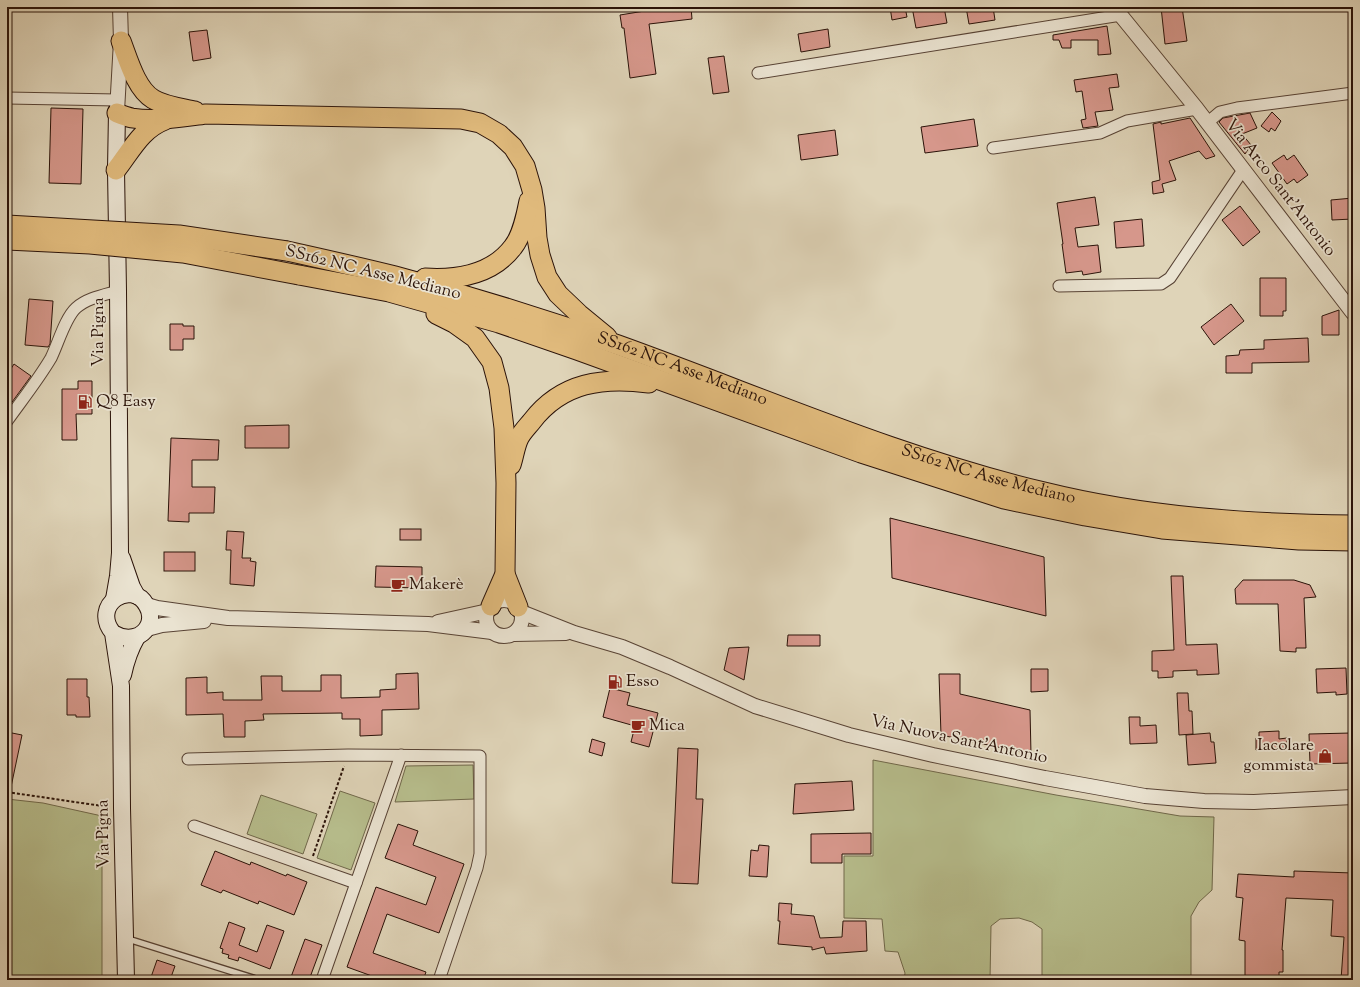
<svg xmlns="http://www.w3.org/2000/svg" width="1360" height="987" font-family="'Sorts Mill Goudy',serif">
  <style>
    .green { fill: #b6bc8b; stroke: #70684a }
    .building { fill: #d6978b; stroke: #2b1309 }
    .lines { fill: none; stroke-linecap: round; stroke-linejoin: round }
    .service-casing { stroke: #584335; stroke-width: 8 }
    .minor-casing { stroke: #584335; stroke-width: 13 }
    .tertiary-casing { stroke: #584335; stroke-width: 16 }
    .secondary-casing { stroke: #2b1309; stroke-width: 18 }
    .trunk-casing { stroke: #2b1309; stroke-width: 21 }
    .path { stroke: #2b1309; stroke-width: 2; stroke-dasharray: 3 2; stroke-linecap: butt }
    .service { stroke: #eae3d1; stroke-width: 5.5 }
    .minor { stroke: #eae3d1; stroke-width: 11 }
    .tertiary { stroke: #eae3d1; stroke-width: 14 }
    .secondary { stroke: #eae3d1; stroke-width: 16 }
    .trunk { stroke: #e0ba7c; stroke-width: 19 }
    .trunk-bridge-casing { stroke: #2b1309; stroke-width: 21; stroke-linecap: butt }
    .trunk-bridge { stroke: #e0ba7c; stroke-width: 19 }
    .labels { text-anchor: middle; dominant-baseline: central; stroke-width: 3.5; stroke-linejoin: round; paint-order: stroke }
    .street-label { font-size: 17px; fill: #2b1309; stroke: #eae3d1 }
    .poi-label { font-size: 17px; fill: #2b1309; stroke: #eae3d1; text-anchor: start }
  </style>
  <rect width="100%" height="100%" fill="#dfd4b8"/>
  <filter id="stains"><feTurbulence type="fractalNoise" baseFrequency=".005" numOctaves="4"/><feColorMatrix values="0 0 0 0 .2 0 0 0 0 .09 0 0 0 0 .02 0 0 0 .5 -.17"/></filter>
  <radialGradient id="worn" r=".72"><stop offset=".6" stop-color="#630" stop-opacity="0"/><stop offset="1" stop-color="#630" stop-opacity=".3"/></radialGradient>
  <g class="green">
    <polygon points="873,760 1056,795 1180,816 1214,817 1212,890 1199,902 1191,916 1191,980 1042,980 1042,929 1032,922 1019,918 1000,919 991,926 990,980 904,980 905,973 898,952 885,951 882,919 844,918 844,856 873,856"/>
    <polygon points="473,765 474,799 395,802 406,766"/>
    <polygon points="340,791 375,803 351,870 317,858"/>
    <polygon points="261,795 317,814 303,854 247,834"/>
    <polygon points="7,799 43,803 102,816 102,980 7,980"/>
  </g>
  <g class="building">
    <polygon points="669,7 691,7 692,19 649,24 656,74 630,78 624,28 622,28 620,15"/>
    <polygon points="890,7 905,7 907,17 892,20"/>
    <polygon points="912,7 944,7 947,23 916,28"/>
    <polygon points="966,7 993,7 995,20 969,24"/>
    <polygon points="1161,7 1182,7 1187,41 1165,44"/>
    <polygon points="1107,26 1111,54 1098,55 1098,40 1071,40 1071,48 1062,48 1059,40 1053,40 1053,35"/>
    <polygon points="828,29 830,47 801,52 798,34"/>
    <polygon points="207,30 211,58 193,61 189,32"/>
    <polygon points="724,56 729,92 713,94 708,58"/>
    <polygon points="1117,74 1119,87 1109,88 1113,110 1095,112 1098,126 1083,128 1081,120 1086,119 1082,91 1076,92 1074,80"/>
    <polygon points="51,108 83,109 81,184 49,183"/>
    <polygon points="1272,112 1281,121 1275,131 1271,128 1269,132 1261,126"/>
    <polygon points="1250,113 1257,128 1242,134 1251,145 1245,154 1219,122 1223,118"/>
    <polygon points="1190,118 1215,156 1206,159 1199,151 1169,161 1176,180 1162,184 1164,192 1153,194 1152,182 1160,180 1153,124 1161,122 1161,124"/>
    <polygon points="974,119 978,146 925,153 921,127"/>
    <polygon points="835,130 838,155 801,160 798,135"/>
    <polygon points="1284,155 1287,160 1294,155 1308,175 1297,183 1294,179 1287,184 1272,163"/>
    <polygon points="1095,197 1099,225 1075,228 1078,247 1098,245 1101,272 1083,275 1082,271 1066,273 1062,244 1063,244 1057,203"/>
    <polygon points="1353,198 1353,219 1332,220 1331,200"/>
    <polygon points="1240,206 1260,232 1243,246 1222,220"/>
    <polygon points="1142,219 1144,246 1116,248 1114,222"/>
    <polygon points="1260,278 1286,278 1286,311 1283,311 1283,316 1260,316"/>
    <polygon points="29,299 53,301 50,344 48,347 25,345"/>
    <polygon points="1231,304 1244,321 1214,345 1201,327"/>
    <polygon points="1339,310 1339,335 1322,335 1322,316"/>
    <polygon points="170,324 183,324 183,326 194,326 194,339 183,339 183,350 170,350"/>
    <polygon points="1308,338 1309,362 1252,363 1252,373 1226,373 1226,356 1239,355 1240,350 1264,349 1264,340"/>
    <polygon points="14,364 31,376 7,409 7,375"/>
    <polygon points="78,381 92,381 92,414 76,414 77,440 62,440 62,389 78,389"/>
    <polygon points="289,425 289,448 245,448 245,426"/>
    <polygon points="171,438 219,440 218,460 192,460 192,487 215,487 214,513 189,513 189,522 168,521"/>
    <polygon points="890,518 1044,557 1046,616 892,578"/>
    <rect x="400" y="529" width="21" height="11"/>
    <polygon points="227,531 244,532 242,558 251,558 250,561 256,562 254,586 230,584 231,550 226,550"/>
    <rect x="164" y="552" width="31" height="19"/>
    <polygon points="376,566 422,567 422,588 375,587"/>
    <polygon points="1171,576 1183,576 1186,645 1217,644 1219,674 1197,675 1197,670 1173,671 1173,677 1158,678 1158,671 1152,671 1152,651 1174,650"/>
    <polygon points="1243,580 1294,580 1310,585 1316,597 1304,598 1306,648 1296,648 1296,652 1280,651 1278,604 1236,604 1235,589"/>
    <polygon points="788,635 820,635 820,646 787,646"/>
    <polygon points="749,647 744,680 724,670 729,648"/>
    <polygon points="1346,668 1347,694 1336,695 1336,692 1317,693 1316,669"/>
    <polygon points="1031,669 1048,669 1048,691 1031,692"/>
    <polygon points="418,673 419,709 382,710 382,735 360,736 360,719 342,719 342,713 263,714 264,720 245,721 245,737 224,737 223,714 186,715 186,678 207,677 207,693 223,692 223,700 262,700 261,676 282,676 282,691 321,691 321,675 341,675 341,698 380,697 380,690 396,689 396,674"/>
    <polygon points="939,674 960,674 960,694 1030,710 1031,754 941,735"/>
    <polygon points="67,679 87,679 87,697 89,697 90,717 76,717 76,715 67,715"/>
    <polygon points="610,688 630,693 627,705 658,713 649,747 631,742 635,726 603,717"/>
    <polygon points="1177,693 1188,693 1189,711 1192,711 1193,734 1179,735"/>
    <polygon points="1129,717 1140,717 1140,726 1156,725 1157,743 1130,744"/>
    <polygon points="1279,731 1279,739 1287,738 1287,748 1256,750 1256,738 1259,738 1259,732"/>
    <polygon points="7,732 22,735 11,787 7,786"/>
    <polygon points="1210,733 1211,742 1214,742 1216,763 1188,765 1186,735"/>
    <polygon points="1351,733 1352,763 1310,764 1309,734"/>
    <polygon points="592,739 605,743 602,756 589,752"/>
    <polygon points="678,748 698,749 696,799 703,799 698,884 672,883"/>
    <polygon points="852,781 854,810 793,814 795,784"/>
    <polygon points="398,824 418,831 413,845 464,864 439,933 387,914 373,953 426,972 423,980 383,980 347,967 376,887 426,905 436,877 385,858"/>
    <polygon points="871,833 871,854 842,854 842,863 811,863 811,834"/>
    <polygon points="759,845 769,846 767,877 749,876 751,850 758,851"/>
    <polygon points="215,851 250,865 251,862 286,876 287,874 307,882 294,915 259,901 258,904 223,890 221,893 201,885"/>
    <polygon points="1294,871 1353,873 1353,980 1341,980 1344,937 1331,936 1333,900 1286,898 1282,950 1283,950 1283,972 1279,972 1279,980 1245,980 1245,941 1239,940 1243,898 1236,897 1238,874 1294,877"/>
    <polygon points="779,903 792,904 791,914 814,916 820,938 842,937 843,921 866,921 867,951 826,954 824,947 812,950 812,947 778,944 780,921 778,921"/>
    <polygon points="229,922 245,928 239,945 257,952 267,925 284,931 270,969 239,957 238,961 228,958 229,955 222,953 223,949 220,948"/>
    <polygon points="305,939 322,945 309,980 301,980 291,977"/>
    <polygon points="157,960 175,966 170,980 150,980"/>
  </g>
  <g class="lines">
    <defs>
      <polyline id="service" points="128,939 259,980"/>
      <g id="minor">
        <polyline points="758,73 1121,15"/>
        <polyline points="7,98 117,100"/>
        <polyline points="1207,123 1220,112 1237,108 1353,93"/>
        <polyline points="993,148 1100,133 1127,121 1197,109"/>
        <polyline points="1059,286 1161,284 1170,278 1243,170"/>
        <path d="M7 421C22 400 38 380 51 358 58 344 65 318 76 308 87 298 104 295 118 291"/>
        <polyline points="188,759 348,755 480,756 480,854 477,868 439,980"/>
        <polyline points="194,826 356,883"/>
        <polyline points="322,980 401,755"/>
      </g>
      <g id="tertiary">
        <polyline points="1114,7 1197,109 1353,313"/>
        <polyline points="117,111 121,41 120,7"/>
        <circle cx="504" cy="618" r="18"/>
        <polyline points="147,605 157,608 228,618 428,624 492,632"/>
        <polyline points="521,612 574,633 622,647 670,667 755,706 849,735 933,755 1045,778 1145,796 1204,801 1254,802 1353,797"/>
        <polyline points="438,622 488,611"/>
        <polyline points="147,629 162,625 204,621"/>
        <polyline points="514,634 566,633"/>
      </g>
      <g id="secondary">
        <polyline points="122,558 132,587 137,596"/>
        <polyline points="114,599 118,576 120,553 118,291 116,170 117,111"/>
        <path d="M113 633C126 641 143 639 149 624 151 618 150 611 147 606 132 578 90 605 113 633L121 686 122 808 126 980"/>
        <path d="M123 675C126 661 130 649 137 637"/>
      </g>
      <g id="trunk">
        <path d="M121 41C128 59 136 89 153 99 164 106 182 108 195 111"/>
        <path d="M117 113C122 115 127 117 132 118 156 122 182 117 206 114L461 119 480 123 499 134 513 147 525 166 532 190 535 208 537 238 540 255 547 277 558 294 579 314 607 337"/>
        <path d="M116 170C131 151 141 129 165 120"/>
        <path id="s1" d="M287 251C323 259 359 267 395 276 470 296 545 319 618 345 760 396 897 457 1044 492 1145 517 1249 524 1353 525"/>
        <polyline points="299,275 389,292 499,323 577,350 861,453 1004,499 1085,516 1162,529 1299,540 1353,541"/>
        <path d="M425 278C457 280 492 275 513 247 522 236 526 216 529 201"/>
        <polyline points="436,314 454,323 475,338 492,362 499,388 504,428 506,483 505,574 491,606"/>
        <path d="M511 465C514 456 515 446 519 438 522 432 528 426 532 421 562 382 603 377 649 383"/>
        <polyline points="505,574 518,607"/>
      </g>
    </defs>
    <use href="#service" class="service-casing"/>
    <use href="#minor" class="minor-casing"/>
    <use href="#tertiary" class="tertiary-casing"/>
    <use href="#secondary" class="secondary-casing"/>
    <use href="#trunk" class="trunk-casing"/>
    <g class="path">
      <polyline points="7,792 109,807"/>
      <polyline points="313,856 344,766"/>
    </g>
    <use href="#service" class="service"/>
    <use href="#minor" class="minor"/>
    <use href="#tertiary" class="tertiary"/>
    <use href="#secondary" class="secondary"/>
    <use href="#trunk" class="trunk"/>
    <defs>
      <g id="trunk-bridge">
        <polyline points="7,225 179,235 287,251"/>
        <polyline points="7,240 90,244 183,253 299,275"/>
      </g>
    </defs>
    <use href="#trunk-bridge" class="trunk-bridge-casing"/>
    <use href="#trunk-bridge" class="trunk-bridge"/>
  </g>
  <defs>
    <symbol id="fuel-bare" viewBox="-9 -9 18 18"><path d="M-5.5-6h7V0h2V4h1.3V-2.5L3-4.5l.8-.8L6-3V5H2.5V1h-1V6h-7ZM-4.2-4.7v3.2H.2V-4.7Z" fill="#8f2418" stroke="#eae3d1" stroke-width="2.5" paint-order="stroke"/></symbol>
    <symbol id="cafe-bare" viewBox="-9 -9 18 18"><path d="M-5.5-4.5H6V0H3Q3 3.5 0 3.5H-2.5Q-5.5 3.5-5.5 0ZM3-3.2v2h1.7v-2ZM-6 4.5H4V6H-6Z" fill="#8f2418" stroke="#eae3d1" stroke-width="2.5" paint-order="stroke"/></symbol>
    <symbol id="shop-bare" viewBox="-9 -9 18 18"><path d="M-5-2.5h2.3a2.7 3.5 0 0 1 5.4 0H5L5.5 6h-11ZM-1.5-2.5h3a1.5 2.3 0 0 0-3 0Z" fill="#8f2418" stroke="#eae3d1" stroke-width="2.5" paint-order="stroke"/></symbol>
  </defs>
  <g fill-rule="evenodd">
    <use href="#fuel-bare" x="75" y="392" width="20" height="20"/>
    <use href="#cafe-bare" x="388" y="575" width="20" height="20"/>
    <use href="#fuel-bare" x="605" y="672" width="20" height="20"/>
    <use href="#cafe-bare" x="628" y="716" width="20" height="20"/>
    <use href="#shop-bare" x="1315" y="746" width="20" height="20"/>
  </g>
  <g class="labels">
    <g class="street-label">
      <text transform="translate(1280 188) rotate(52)">Via Arco Sant'Antonio</text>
      <text transform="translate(373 273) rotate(14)">SS162 NC Asse Mediano</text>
      <text transform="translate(99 332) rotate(-90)">Via Pigna</text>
      <text stroke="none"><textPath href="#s1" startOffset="413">SS162 NC Asse Mediano</textPath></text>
      <text stroke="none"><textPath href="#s1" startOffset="737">SS162 NC Asse Mediano</textPath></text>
      <text transform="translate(959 740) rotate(12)">Via Nuova Sant'Antonio</text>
      <text transform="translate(104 834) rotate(-91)">Via Pigna</text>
    </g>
    <g class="poi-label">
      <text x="96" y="402">Q8 Easy</text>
      <text x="409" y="585">Makerè</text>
      <text x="626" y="682">Esso</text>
      <text x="649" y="726">Mica</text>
      <text x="1314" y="746" text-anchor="end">Iacolare<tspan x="1314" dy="20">gommista</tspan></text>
    </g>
  </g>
  <rect width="1360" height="987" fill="none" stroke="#dfd4b8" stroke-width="24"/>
  <rect x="8" y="8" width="1344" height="971" fill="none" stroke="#2b1309" stroke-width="2"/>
  <rect x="12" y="12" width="1336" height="963" fill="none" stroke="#2b1309"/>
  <rect width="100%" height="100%" filter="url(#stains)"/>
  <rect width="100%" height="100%" fill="url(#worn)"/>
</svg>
